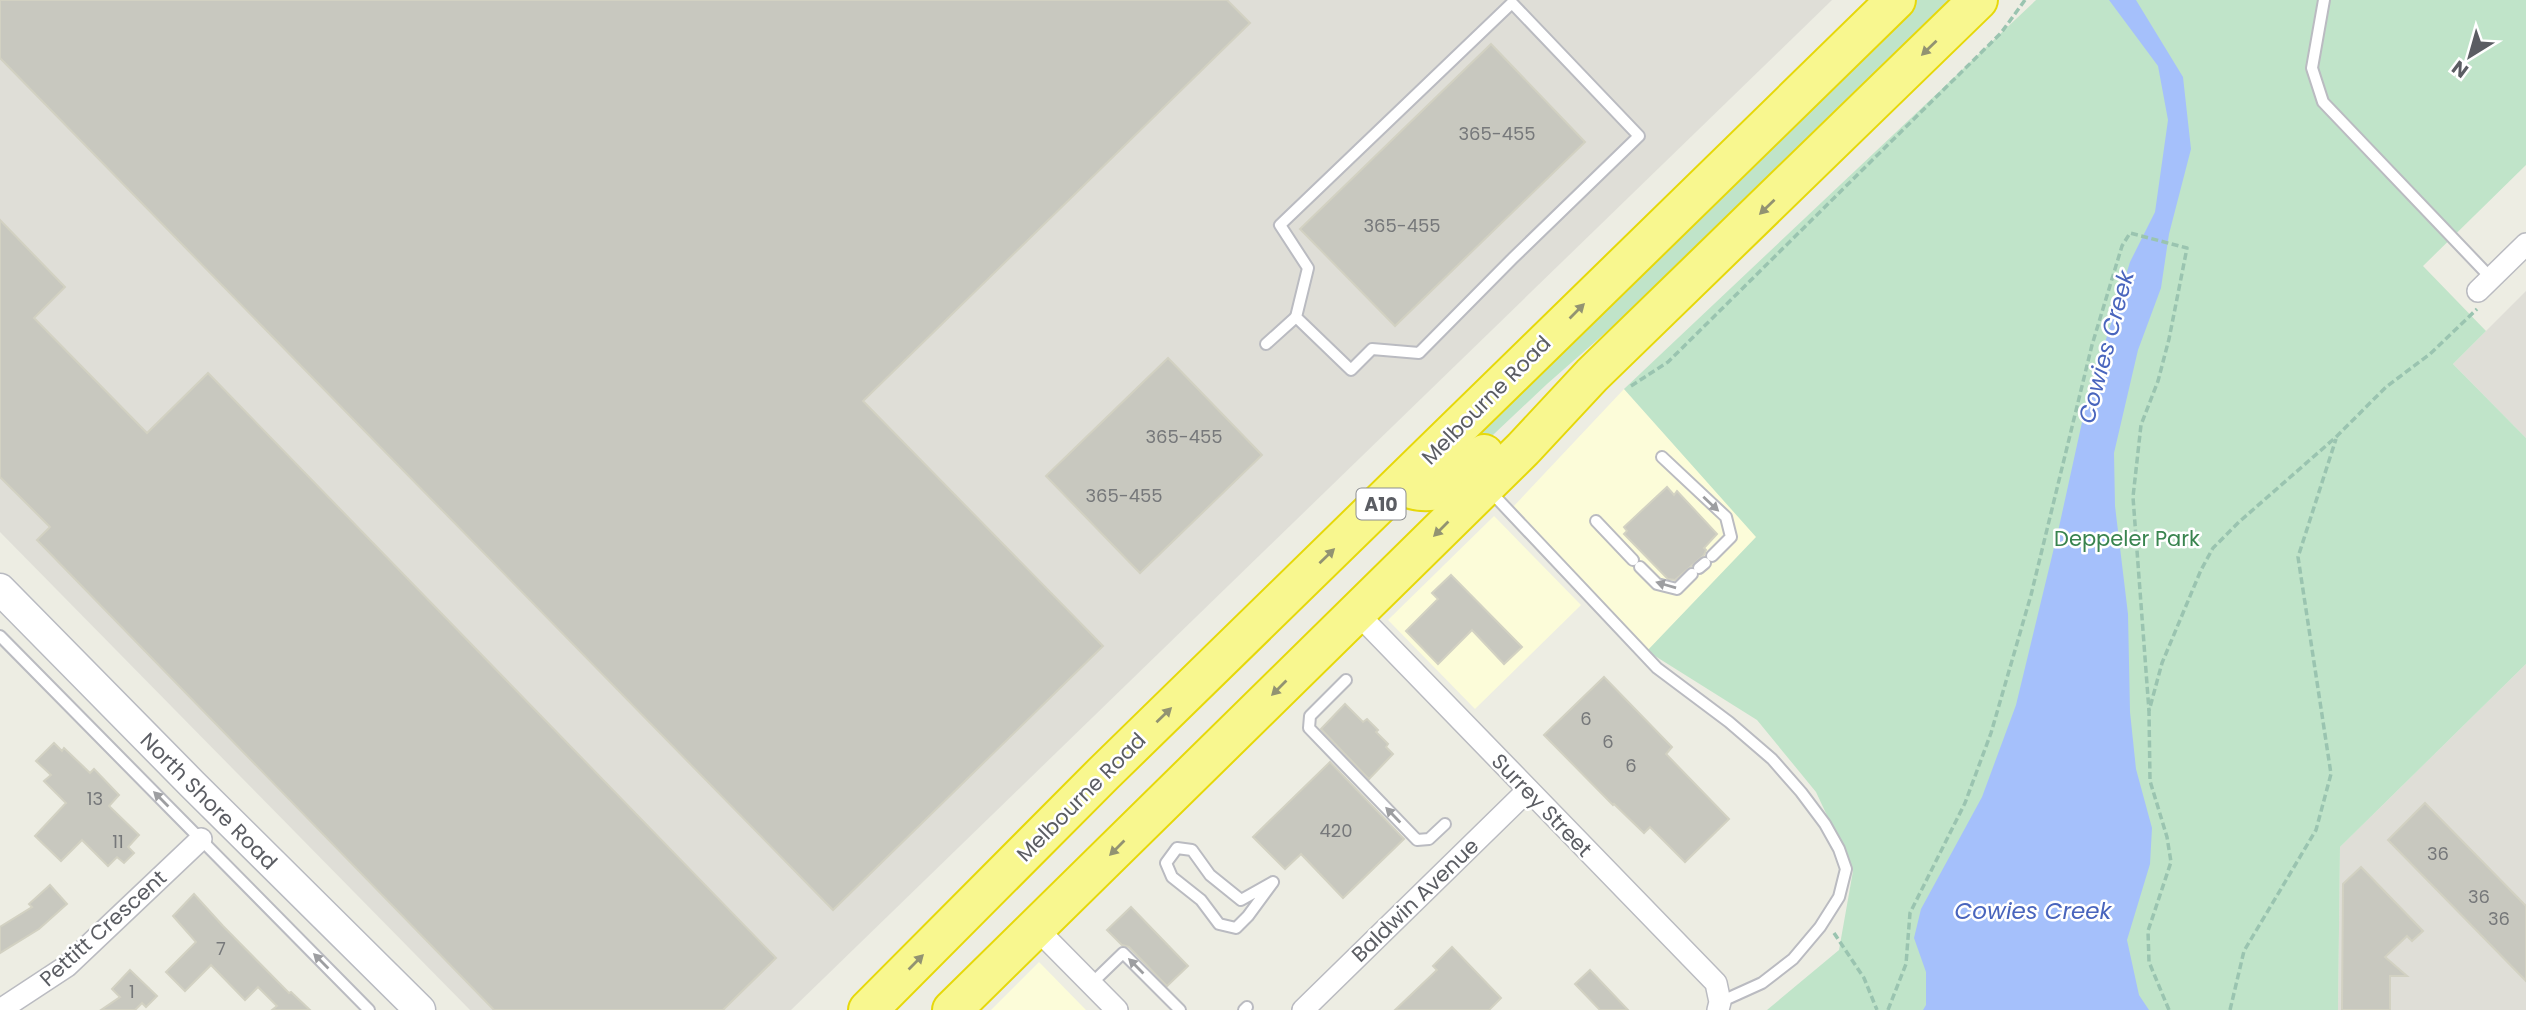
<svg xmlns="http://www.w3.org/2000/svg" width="2526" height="1010" font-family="Poppins,sans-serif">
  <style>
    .commercial { fill: #fcfcd9 }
    .industrial { fill: #dfded7 }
    .green { fill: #c0e4c9 }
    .water { fill: #a5c0fb }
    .building { fill: #c8c8bf; stroke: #d2d1c2; stroke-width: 2 }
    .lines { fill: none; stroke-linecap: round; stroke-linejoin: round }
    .lane-casing { stroke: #babbc1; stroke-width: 14 }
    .street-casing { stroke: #babbc1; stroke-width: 24 }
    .secondary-casing { stroke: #b8bac1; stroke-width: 33 }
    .highway-casing { stroke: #e6d80a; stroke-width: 42 }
    .path { stroke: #9ac4b0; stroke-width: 3.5; stroke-dasharray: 7 3.5; stroke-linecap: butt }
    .lane { stroke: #fff; stroke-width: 10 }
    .street { stroke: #fff; stroke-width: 21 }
    .secondary { stroke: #fff; stroke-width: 30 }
    .highway { stroke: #f8f78f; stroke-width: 38 }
    .oneway { fill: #929372 }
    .oneway2 { fill: #9d9ea1 }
    .labels { text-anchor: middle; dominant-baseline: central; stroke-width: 5; stroke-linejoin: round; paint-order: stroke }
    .number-label { font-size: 18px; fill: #76787a }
    .shield { fill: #fff; stroke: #8c8e92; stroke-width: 2 }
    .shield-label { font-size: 19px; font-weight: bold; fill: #5b5d63 }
    .street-label { font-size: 21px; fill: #5b5d63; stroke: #fff }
    .park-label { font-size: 21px; fill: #39844f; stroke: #fff }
    .water-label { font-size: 23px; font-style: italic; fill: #4965bd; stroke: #fff }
  </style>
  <rect width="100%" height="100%" fill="#edede3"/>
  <g class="commercial">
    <polygon points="1624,389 1757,537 1647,651 1512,508"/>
    <polygon points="1494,516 1581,605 1475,709 1388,620"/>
    <polygon points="1039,962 1086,1010 991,1010"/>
  </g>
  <g class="industrial">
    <polygon points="0,0 1832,0 791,1010 470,1010 0,532"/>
    <polygon points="2526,291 2526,438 2453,364"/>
    <polygon points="2526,664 2526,1010 2338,1010 2340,847"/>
  </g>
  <g class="green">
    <polygon points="1917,0 1954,0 1652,292 1547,384 1458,468 1428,479"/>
    <polygon points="2036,0 2526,0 2526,165 2423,266 2486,331 2453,364 2526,438 2526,664 2340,847 2338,1010 1767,1010 1839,950 1853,871 1816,792 1757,720 1647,651 1756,537 1624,389"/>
  </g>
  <polygon class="water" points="2109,0 2136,0 2183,77 2191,149 2169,234 2161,288 2138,350 2114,453 2115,506 2128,614 2130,712 2136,769 2152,828 2150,864 2127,940 2139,995 2149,1010 1923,1010 1926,1005 1926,972 1914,938 1921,909 1982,797 2016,705 2059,527 2086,404 2130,262 2155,212 2168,120 2158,66"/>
  <g class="building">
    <polygon points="0,0 1227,0 1250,23 863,401 1103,646 833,910 0,58"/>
    <polygon points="1491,44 1585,142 1395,326 1300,229"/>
    <polygon points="0,220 65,287 34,318 147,433 208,373 776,958 723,1010 494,1010 37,540 50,527 0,477"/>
    <polygon points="1168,358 1262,455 1140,573 1046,476"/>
    <polygon points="1667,487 1674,495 1677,491 1717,534 1704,548 1706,550 1704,555 1675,580 1668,579 1624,534 1627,531 1624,527"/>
    <polygon points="1451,575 1522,647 1504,664 1472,630 1438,664 1406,631 1438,599 1432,593"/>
    <polygon points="1604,677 1672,747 1666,754 1729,819 1685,862 1650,827 1644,833 1614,804 1613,805 1544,735"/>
    <polygon points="1345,704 1363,722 1367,719 1378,730 1376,732 1388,744 1386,747 1393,754 1369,779 1321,729"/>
    <polygon points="54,743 62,751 64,748 90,773 94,769 119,795 109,806 139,835 128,847 134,853 124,863 117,857 108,866 82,840 61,861 35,836 66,803 44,781 51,775 36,761"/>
    <polygon points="1330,762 1404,839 1343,898 1301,854 1285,869 1253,837"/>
    <polygon points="2425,803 2526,906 2526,981 2388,840"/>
    <polygon points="2361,867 2423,931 2412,941 2407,936 2385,957 2407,976 2390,976 2390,1010 2342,1010 2343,884"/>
    <polygon points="50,885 67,904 39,929 0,953 0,927 32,907 29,904"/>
    <polygon points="194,894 223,926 289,993 291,992 310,1010 272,1010 277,1006 258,987 245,1000 211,965 185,991 166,972 196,942 173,916"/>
    <polygon points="1131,907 1188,966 1167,986 1129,947 1122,945 1107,930"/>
    <polygon points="1452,947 1501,998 1489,1010 1395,1010 1437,970 1433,966"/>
    <polygon points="130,970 157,996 146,1007 142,1003 135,1010 101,1010 120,997 112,989"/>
    <polygon points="1590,970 1628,1010 1600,1010 1575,984"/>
  </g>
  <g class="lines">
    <defs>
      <g id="lane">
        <polyline points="2324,0 2312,68 2323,102 2491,278"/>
        <polygon points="1512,3 1639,136 1513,258 1419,353 1372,349 1351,370 1296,317 1308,268 1280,225"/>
        <polyline points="1266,344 1296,317"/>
        <polyline points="1662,457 1726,517 1731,537 1712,556"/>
        <polyline points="1489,490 1657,668 1729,722 1772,759 1801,792 1825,824 1839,849 1846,869 1839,897 1820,927 1793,959 1762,983 1720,1002"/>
        <polyline points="1596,521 1633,560"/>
        <polyline points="1640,567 1657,584 1677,589 1692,574"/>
        <polyline points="1699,568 1705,563"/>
        <polyline points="0,636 369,1010"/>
        <polyline points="1346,680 1310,716 1309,728 1417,840 1429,839 1445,824"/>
        <polygon points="1177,848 1192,850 1210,875 1241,900 1273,882 1248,916 1236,928 1219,924 1201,900 1172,877 1166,863"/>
        <polyline points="1091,984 1123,953 1180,1010"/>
        <polyline points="1244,1010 1247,1007"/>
      </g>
      <g id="street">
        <polyline points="2478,291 2526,244"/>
        <polyline points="1356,612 1716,983 1720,1002 1718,1010"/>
        <polyline points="1036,928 1117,1010"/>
        <polyline points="0,1010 67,966 201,839"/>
        <polyline points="1303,1010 1528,790"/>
      </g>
      <polyline id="secondary" points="0,589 192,784 420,1010"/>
      <g id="highway">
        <path d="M1400 485C1440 503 1456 480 1484 454"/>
        <polyline points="868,1010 1103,774 1896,0"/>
        <polyline points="952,1010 1523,449 1592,375 1978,0"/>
      </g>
    </defs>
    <use href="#lane" class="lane-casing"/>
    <use href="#street" class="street-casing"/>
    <use href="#secondary" class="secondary-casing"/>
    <use href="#highway" class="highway-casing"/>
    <g class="path">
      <polyline points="1631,386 1668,362 2001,33 2025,0"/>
      <polyline points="1834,933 1864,978 1877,1010"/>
      <polyline points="1888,1010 1906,964 1910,913 1965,803 1991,733 2031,595 2092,345 2122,246 2130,233 2187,248 2169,339 2158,381 2141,425 2133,497 2149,711"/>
      <polyline points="2169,1010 2149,962 2148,931 2171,862 2167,837 2150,781 2149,711 2162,663 2201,570 2213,548 2239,522 2336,437 2386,387 2430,354 2477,309"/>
      <polyline points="2230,1010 2244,951 2316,830 2331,774 2298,557 2336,439"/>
    </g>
    <use href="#lane" class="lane"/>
    <use href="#street" class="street"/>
    <use href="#secondary" class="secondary"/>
    <use href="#highway" class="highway"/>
  </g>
  <defs><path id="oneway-solid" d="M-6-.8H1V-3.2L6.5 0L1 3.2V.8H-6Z" transform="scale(1.75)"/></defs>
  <g class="oneway">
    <use href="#oneway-solid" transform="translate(1929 48) rotate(136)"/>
    <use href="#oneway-solid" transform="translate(1767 207) rotate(136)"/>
    <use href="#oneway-solid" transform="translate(1577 311) rotate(-45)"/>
    <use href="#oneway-solid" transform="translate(1441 529) rotate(135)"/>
    <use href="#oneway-solid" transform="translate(1327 556) rotate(-44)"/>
    <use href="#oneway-solid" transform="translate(1279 688) rotate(135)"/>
    <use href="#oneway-solid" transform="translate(1164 715) rotate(-44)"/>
    <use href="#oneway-solid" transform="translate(1117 848) rotate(135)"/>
    <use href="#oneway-solid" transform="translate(916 962) rotate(-45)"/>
  </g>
  <g class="oneway2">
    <use href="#oneway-solid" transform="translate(1711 504) rotate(43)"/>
    <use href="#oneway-solid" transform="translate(1666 585) rotate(-164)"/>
    <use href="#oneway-solid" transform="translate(161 799) rotate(-135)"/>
    <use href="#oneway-solid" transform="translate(1393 815) rotate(-134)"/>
    <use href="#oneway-solid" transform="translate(321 961) rotate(-135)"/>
    <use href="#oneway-solid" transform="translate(1136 966) rotate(-135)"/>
  </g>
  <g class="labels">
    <g class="number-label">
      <text x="1497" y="133">365-455</text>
      <text x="1402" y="225">365-455</text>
      <text x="1184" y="436">365-455</text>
      <text x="1124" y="495">365-455</text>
      <text x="1586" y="718">6</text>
      <text x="1608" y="741">6</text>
      <text x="1631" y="765">6</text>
      <text x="95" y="798">13</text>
      <text x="1336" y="830">420</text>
      <text x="118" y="841">11</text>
      <text x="2438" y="853">36</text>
      <text x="2479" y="896">36</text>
      <text x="2499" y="918">36</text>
      <text x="221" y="948">7</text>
      <text x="132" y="991">1</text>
    </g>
    <rect class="shield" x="1356.5" y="488.5" width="49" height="31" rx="5"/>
    <g class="shield-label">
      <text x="1381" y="504">A10</text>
    </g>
    <g class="street-label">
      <text transform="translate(1486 400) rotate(-45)">Melbourne Road</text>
      <text transform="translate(1081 797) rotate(-45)">Melbourne Road</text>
      <text transform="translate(209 801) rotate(45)">North Shore Road</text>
      <text transform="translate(1542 805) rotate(46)">Surrey Street</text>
      <text transform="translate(1415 900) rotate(-44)">Baldwin Avenue</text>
      <text transform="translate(103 928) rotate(-42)">Pettitt Crescent</text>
    </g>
    <g class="park-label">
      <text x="2127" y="538">Deppeler Park</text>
    </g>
    <g class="water-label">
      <text transform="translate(2106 347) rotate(-75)">Cowies Creek</text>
      <text x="2033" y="911">Cowies Creek</text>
    </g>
  </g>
  <g transform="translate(2470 56) rotate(217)" stroke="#ffffff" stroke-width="5" paint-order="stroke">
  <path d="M0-5L12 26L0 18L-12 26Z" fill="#5b5d63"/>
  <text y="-10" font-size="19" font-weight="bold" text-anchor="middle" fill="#5b5d63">N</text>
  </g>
</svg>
